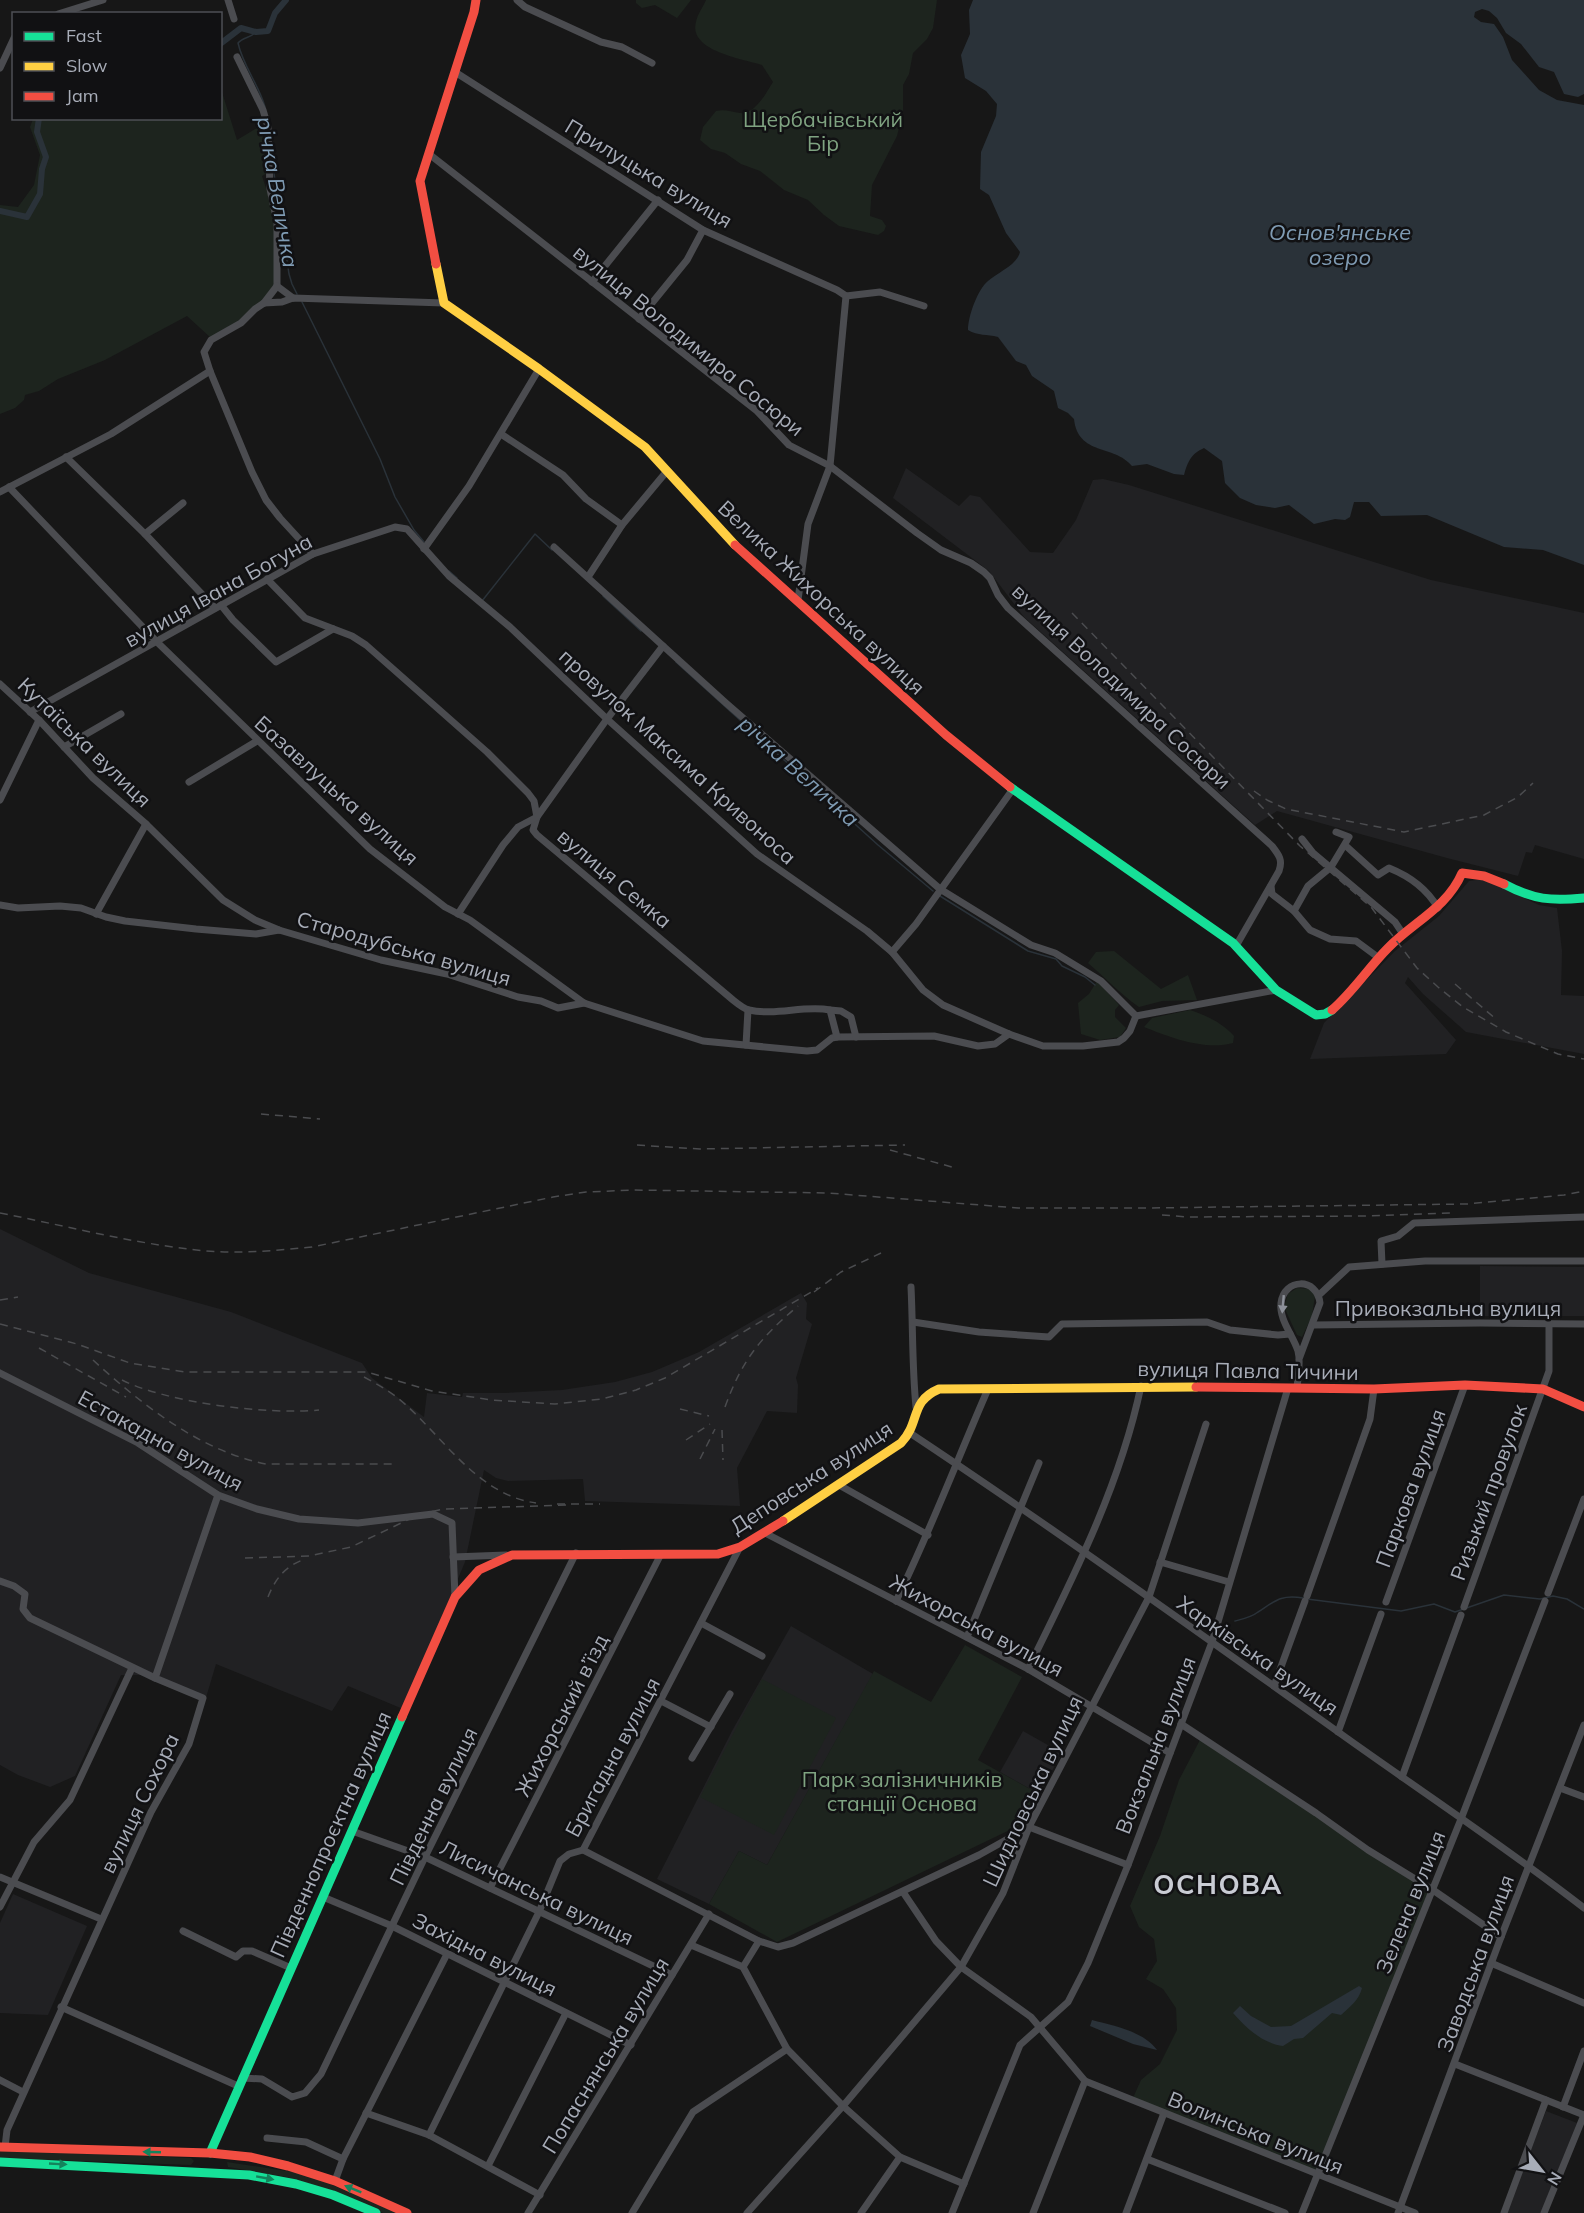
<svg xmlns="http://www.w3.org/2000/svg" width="1584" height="2213" font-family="Mulish,sans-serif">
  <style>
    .built { fill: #212123 }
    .green { fill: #1d241e }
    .water { fill: #2a3239 }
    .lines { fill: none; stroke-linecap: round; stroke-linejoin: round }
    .stream { stroke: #2a3239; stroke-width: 1.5 }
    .canal { stroke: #2a3239; stroke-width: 6 }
    .street { stroke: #4b4c50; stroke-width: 7 }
    .fast { stroke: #16e098; stroke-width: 9 }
    .slow { stroke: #ffcf43; stroke-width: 9 }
    .jam { stroke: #f24e42; stroke-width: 9 }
    .rail { stroke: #4b4c4f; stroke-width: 1.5; stroke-dasharray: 8 6; stroke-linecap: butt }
    .oneway { fill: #8c9099 }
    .oneway2 { fill: #14835c }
    .labels { text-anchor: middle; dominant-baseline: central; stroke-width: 5; stroke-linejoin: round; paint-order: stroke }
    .park-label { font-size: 21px; fill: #7fa381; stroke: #111113 }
    .street-label { font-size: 21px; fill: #a8adb8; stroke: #111113 }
    .water-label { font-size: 22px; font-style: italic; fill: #7f9bb3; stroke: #111113 }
    .district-label { font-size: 27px; font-weight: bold; letter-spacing: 1.5px; fill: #c9ccd4; stroke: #111113 }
  </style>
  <rect width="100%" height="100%" fill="#171717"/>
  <g class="built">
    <polygon points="906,468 959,506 970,495 980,497 1030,552 1053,553 1076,520 1093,480 1103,479 1129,485 1431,580 1584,613 1584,859 1535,845 1532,853 1526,852 1518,876 1447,858 1277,811 1255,825 1024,617 989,571 893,498"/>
    <polygon points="1484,879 1539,905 1557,908 1562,951 1561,995 1584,996 1584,1054 1466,1032 1423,994 1408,977 1405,983 1456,1040 1446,1054 1310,1059 1324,1023 1395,951 1439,916 1469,881"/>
    <polygon points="0,1229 89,1273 231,1312 362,1363 372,1378 424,1417 427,1393 462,1397 463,1393 505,1393 562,1390 615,1382 652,1372 699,1352 801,1293 807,1303 806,1319 812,1324 796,1378 798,1385 797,1413 767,1411 737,1468 740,1506 585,1501 583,1479 508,1481 496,1478 484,1470 465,1562 403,1709 348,1686 332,1711 216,1664 205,1701 141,1675 121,1675 75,1776 50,1787 18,1775 0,1765"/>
    <polygon points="1480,1266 1584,1267 1584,1316 1480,1316"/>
    <polygon points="791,1626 873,1674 767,1865 739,1851 709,1904 657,1879 732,1731"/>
    <polygon points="1023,1731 1062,1753 1039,1794 1000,1772"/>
    <polygon points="13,1894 87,1926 48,2015 0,2013 0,1923"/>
    <polygon points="1546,2111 1577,2123 1541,2213 1506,2213"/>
  </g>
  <g class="green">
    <polygon points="636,0 691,0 677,18 655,5 642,8 636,3"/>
    <path d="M706 0H937L933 28 927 39 913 53 909 74 903 85V112L897 136 872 185 870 216 882 220 886 226 884 231 878 235 839 226 824 215 808 200 784 190 760 171 741 164 725 153 711 149 700 140 703 127 716 111C725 109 731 112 740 113 755 115 766 93 773 82L762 65C743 59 688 51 696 22 697 15 703 7 706 0Z"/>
    <polygon points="221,89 237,140 257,128 264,130 262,147 267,151 267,173 262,176 277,222 277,283 264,303 249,316 211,338 187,316 105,360 58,379 39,391 25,395 24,400 15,408 0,414 0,205 18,207 34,185 40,155 30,127 33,119 220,118"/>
    <path d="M1114 951 1161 989 1188 975 1197 1000 1162 1001 1139 1007C1120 994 1105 977 1088 963L1096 952Z"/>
    <polygon points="1097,981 1119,1005 1115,1010 1115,1017 1126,1028 1120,1037 1100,1040 1081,1034 1078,1003 1089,994"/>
    <path d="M1190 1010C1207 1016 1221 1022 1234 1036L1233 1043C1205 1051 1169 1037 1144 1027L1152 1018Z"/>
    <polygon points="1297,1288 1311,1289 1315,1296 1312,1316 1302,1337 1297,1335 1284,1307 1288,1294"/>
    <polygon points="965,1645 1022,1677 978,1760 1039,1794 1022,1824 777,1942 709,1904 739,1851 767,1865 874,1671 931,1702"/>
    <polygon points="762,1679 836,1718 774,1835 700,1797"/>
    <polygon points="1201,1738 1433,1890 1317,2174 1132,2100 1141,2080 1160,2064 1177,2030 1176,2008 1163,1989 1146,1979 1157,1961 1154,1939 1139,1927 1130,1906 1160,1836 1179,1780"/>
    <polygon points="0,2150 191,2158 194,2161 191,2165 0,2158"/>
    <polygon points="227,2162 306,2174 399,2213 383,2213 350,2198 286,2177 228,2167"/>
  </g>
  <g class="water">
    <path d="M973 0H1584V94L1578 97 1564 94 1554 72 1539 67 1521 44 1506 33 1497 18 1489 11 1482 9 1475 12 1474 17 1481 22 1494 24 1503 37 1512 60 1539 90 1557 100 1584 105V565L1543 550 1504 547 1427 515 1381 516 1369 502H1354L1350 517 1345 520 1335 519 1314 524 1289 505 1275 508 1256 505 1240 498 1225 483 1222 461 1204 448C1191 454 1188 461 1184 475L1174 474 1147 464 1132 466C1114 444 1078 456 1074 419L1068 413 1058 408 1054 391 1032 376 1026 365 1016 361 998 337C987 334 978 336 968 330 968 316 978 289 988 281 998 272 1017 265 1020 252L1006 233 989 195 980 189 981 152 996 116 997 104 986 91 965 78 961 55 970 34 969 10Z"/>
    <path d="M1359 1986 1362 1988C1359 2000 1350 2007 1341 2015L1332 2013 1303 2038 1294 2039 1283 2046C1262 2043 1246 2028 1233 2013L1240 2006 1251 2016 1271 2027 1291 2026Z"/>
    <path d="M1092 2020C1114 2026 1143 2031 1157 2050L1133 2044 1090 2026Z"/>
  </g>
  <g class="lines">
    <g class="stream">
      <path d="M256 32C251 38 243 37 238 43 243 66 259 85 265 107"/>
      <polyline points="272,160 289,274 292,284 297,294"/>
      <polyline points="302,302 380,459 395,497 414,530 424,542"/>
      <polyline points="449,571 457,578"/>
      <polyline points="603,596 641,631"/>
      <polyline points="482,601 535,534 552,550"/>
      <polyline points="676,662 878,845 933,891"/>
      <polyline points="940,896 1028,951 1056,959 1062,966 1085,977 1095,985"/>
      <polyline points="1307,1599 1401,1611 1434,1604 1455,1612 1504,1595 1540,1599 1553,1596 1567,1599 1584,1609"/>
      <path d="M1235 1621C1243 1619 1252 1617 1258 1612 1275 1601 1281 1594 1303 1598"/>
    </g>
    <g class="canal">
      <polyline points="220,44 241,28 256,32 268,31 275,13 286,0"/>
      <polyline points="0,211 27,217 40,194 42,169 46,157 37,132 39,118"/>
    </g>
    <g class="street">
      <polyline points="228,0 234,19"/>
      <polyline points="517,0 525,7 601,42 622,47 652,63"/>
      <polyline points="58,14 103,0"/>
      <polyline points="237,57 263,110 268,127 270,189 277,222 277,286 293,298"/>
      <polyline points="0,68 14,38"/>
      <polyline points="455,72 703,230 837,290 846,296 830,466 808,524 798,600"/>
      <path d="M429 154 757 411 789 445 830 466 917 533 941 550 971 563 984 572 990 578 998 595 1008 608 1272 846C1279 855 1283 860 1279 871L1236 946"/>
      <polyline points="592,282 658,200"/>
      <polyline points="846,296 880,292 924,306"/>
      <polyline points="264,303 277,286"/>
      <polyline points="639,319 687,260 703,230"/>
      <polyline points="501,434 563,475 586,499 622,525"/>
      <polyline points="66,457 145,534 215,608"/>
      <polyline points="9,487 157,642 370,849 445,907 470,920 584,1003 703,1041 807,1051 817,1050 832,1038 837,1037 934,1036 978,1046 995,1044 1009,1034"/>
      <polyline points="0,492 111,434 210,371"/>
      <polyline points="145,534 183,503"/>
      <polyline points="554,547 726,703 940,889 1031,945 1055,953 1101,981 1136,1016"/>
      <polyline points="424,549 469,486 539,369"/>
      <polyline points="313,554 280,518 266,500 252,472 210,371 204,352 211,340 241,323 255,309 264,303 282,302 293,298 444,303"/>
      <polyline points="588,577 622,525 667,471"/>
      <path d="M267 579 305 618 352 636 366 645 487 752 528 793 534 801 537 817 533 830 537 835 733 1000C738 1004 744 1009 749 1010 776 1016 804 1005 830 1010L837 1037"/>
      <polyline points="221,605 233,620 276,662 333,629"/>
      <polyline points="0,684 39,720 93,778 146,824 223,900 255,920 279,930"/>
      <polyline points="30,712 313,554 395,527 407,529 449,576 510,627 607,719 757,854 867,931 892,952 923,990 943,1005 1009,1034 1043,1046 1083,1046 1118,1042 1124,1038 1130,1031 1136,1016"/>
      <polyline points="64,747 121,714"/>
      <polyline points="189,782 257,741"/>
      <polyline points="0,800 39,720"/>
      <polyline points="1302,839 1313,853 1395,922 1403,934"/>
      <path d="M1346 846 1378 875 1389 868C1409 876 1427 889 1438 908"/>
      <polyline points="1271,886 1272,894 1294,911 1310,930 1330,939 1356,941 1379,958"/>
      <polyline points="0,905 18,908 60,906 81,908 106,917 125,921 196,929 256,934 279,930 381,960 447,974 518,997 541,1001 558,1008 584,1003"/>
      <polyline points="1294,911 1308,886 1331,867 1349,837 1336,832"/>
      <polyline points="96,914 146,824"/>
      <polyline points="458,914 503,845 518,827 537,817 607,719 663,646"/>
      <polyline points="892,952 916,924 1013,789"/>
      <polyline points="830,1010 841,1011 851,1017 856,1037"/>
      <polyline points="1136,1016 1276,990"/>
      <polyline points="746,1045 748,1010"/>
      <polyline points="1382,1264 1381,1241 1398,1236 1414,1223 1584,1217"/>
      <path d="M911 1287C913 1327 912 1367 916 1407"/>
      <polyline points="1319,1295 1349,1267 1425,1261 1584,1261"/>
      <polyline points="913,1322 979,1332 1049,1337 1062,1324 1207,1322 1230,1330 1278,1335 1290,1334"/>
      <polyline points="1313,1325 1480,1323 1584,1324"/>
      <polyline points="0,1373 138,1443 218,1495 257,1509 299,1519 358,1523 433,1514 452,1523 455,1597"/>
      <path d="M1297 1388C1298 1376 1301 1362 1298 1351 1293 1335 1279 1320 1281 1303 1284 1278 1317 1277 1320 1303L1299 1359"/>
      <path d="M910 1433C1056 1530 1198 1632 1341 1734 1422 1792 1506 1847 1584 1908"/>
      <polyline points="839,1485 928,1535"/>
      <polyline points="765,1533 1028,1669 1170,1753"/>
      <polyline points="453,1557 506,1555"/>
      <polyline points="1160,1562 1229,1582"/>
      <polyline points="0,1581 14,1586 25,1594 23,1609 30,1618 155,1678"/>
      <polyline points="1548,1593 1584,1499"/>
      <polyline points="1307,1596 1370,1419 1374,1389"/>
      <path d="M896 1601C930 1532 957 1460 988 1389"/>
      <polyline points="1386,1602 1465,1385"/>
      <polyline points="1464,1607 1549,1371 1549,1323"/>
      <polyline points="701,1623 762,1656"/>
      <polyline points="967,1637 1039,1463"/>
      <path d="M1028 1669C1073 1578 1120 1486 1141 1386"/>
      <polyline points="1274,1686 1305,1601"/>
      <polyline points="661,1701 711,1727"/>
      <polyline points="1181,1724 1316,1813 1368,1850 1433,1890 1501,1937"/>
      <polyline points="1338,1732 1381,1614"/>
      <polyline points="692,1758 730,1694"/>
      <polyline points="1402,1777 1461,1615"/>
      <polyline points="1560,1788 1584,1797"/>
      <polyline points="352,1831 425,1857 672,1975"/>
      <polyline points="583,1850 759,1941"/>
      <polyline points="0,1877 101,1919"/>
      <polyline points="490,1888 660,1556"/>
      <polyline points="903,1892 936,1941 961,1967 1031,2017 1085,2081 1033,2213"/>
      <polyline points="323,1897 392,1926 631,2045"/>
      <polyline points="0,1907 34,1842 70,1800 132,1668"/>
      <polyline points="183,1931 236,1957 243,1951 252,1951 291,1968"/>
      <polyline points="691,1945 743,1967 787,2049 843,2106 900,2157 964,2184"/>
      <polyline points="1491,1963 1584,2003"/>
      <polyline points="743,1967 759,1941 778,1947 793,1943 979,1855 1029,1827 1128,1865"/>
      <polyline points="61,2007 238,2086"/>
      <polyline points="1455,2064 1584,2115"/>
      <polyline points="242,2078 262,2079 292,2097 305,2093 321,2074 425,1857 576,1553"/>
      <polyline points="0,2080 23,2092"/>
      <polyline points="1085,2081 1415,2213"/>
      <polyline points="1563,2107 1584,2051"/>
      <polyline points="366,2113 429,2135 540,2195"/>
      <polyline points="429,2135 539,1912 560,1861 569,1854 583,1850 740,1547"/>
      <polyline points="267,2138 306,2142 343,2159"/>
      <polyline points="5,2147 7,2130 151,1812 189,1744 203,1698 155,1678 218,1495"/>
      <polyline points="1147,2159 1285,2213"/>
      <polyline points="488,2166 566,2013"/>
      <polyline points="335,2181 343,2159 447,1954"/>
      <polyline points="528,2213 709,1914"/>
      <polyline points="632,2213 693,2112 787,2049"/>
      <polyline points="747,2213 843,2106 961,1967 1003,1893 1029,1827 1149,1597 1206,1424"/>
      <polyline points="861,2213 900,2157"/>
      <polyline points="952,2213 1020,2045 1068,2002 1088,1963 1128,1865 1212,1642 1288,1388"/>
      <polyline points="1126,2213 1164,2113"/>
      <polyline points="1302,2213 1461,1819 1545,1601"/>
      <polyline points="1398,2213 1501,1937 1584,1725"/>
      <polyline points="1504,2213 1546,2100"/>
      <polyline points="1544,2213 1584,2115"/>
    </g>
    <g class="fast">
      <polyline points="1010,787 1233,943 1276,990 1316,1015 1325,1014 1332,1010"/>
      <path d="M1504 884C1534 900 1551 901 1584 898"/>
      <polyline points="210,2153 402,1717"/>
      <polyline points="0,2162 249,2175 296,2184 333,2195 376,2213"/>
    </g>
    <g class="slow">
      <polyline points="436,264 444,303 539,369 645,447 735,545"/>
      <path d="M783 1521 901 1443C921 1422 909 1402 939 1389L1196 1387"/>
    </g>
    <g class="jam">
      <polyline points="436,264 420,181 474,12 476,0"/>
      <polyline points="735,545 946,735 1010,787"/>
      <path d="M1332 1010C1353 992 1369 967 1388 948 1413 922 1447 908 1462 873L1484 876 1504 884"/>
      <polyline points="1196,1387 1374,1389 1465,1385 1543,1389 1584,1407"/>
      <polyline points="402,1717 455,1597 479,1570 512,1555 718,1554 740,1547 783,1521"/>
      <polyline points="0,2147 210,2153 250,2157 288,2166 335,2181 407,2213"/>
    </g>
    <g class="rail">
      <polyline points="1072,613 1300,846 1371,907 1417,968 1438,987 1463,1007 1506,1032 1558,1054 1584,1059"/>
      <polyline points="1254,791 1267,800 1286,809 1404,832 1484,815 1518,797 1533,783"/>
      <polyline points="1455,984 1497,1020"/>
      <polyline points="261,1114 320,1119"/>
      <polyline points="637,1145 700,1149 905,1145"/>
      <polyline points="890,1150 952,1167"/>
      <path d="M0 1213C62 1225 127 1242 189 1249 230 1255 271 1251 312 1247L553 1197 586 1192 634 1190 828 1193 1018 1208H1145L1467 1204 1564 1195 1584 1191"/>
      <polyline points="1162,1215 1188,1217 1363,1216 1450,1213"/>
      <polyline points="814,1292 841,1272 881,1253"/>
      <polyline points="0,1300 18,1297"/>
      <polyline points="0,1324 77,1344 130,1363 185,1372 367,1372 432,1391 492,1400 555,1404 602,1399 636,1390 665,1378 818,1288"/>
      <polyline points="39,1348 126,1397"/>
      <path d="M93 1360C141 1404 200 1451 266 1464H394"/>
      <path d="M364 1377C379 1385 393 1393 406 1405 445 1440 479 1495 536 1503"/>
      <path d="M122 1380C168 1403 268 1415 319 1410"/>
      <path d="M725 1407C742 1360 760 1338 798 1306"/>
      <polyline points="680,1409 709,1416"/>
      <polyline points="722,1430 723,1460"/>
      <polyline points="686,1440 710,1424"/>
      <polyline points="700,1459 715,1429"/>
      <polyline points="557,1504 600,1504"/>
      <polyline points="245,1558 309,1556 351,1547 420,1514 444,1509 566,1505"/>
      <path d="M268 1597C276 1577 286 1566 305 1559"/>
    </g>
  </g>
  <defs><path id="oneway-solid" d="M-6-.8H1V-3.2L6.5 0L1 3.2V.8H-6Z" transform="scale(1.5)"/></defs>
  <use class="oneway" href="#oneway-solid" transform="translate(1283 1304) rotate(95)"/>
  <g class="oneway2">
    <use href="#oneway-solid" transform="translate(152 2152) rotate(-178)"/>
    <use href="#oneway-solid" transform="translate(58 2164) rotate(3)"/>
    <use href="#oneway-solid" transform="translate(265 2178) rotate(10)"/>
    <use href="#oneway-solid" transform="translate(353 2189) rotate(-158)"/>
  </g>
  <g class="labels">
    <g class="park-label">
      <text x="823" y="119">Щербачівський<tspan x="823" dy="24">Бір</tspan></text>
      <text x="902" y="1779">Парк залізничників<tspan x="902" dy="24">станції Основа</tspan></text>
    </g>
    <g class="street-label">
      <text transform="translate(649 173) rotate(31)">Прилуцька вулиця</text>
      <text transform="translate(689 340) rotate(39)">вулиця Володимира Сосюри</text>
      <text transform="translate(218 590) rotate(-29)">вулиця Івана Богуна</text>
      <text transform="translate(822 597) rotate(43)">Велика Жихорська вулиця</text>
      <text transform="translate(1122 686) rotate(43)">вулиця Володимира Сосюри</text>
      <text transform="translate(85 742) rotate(44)">Кутаїська вулиця</text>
      <text transform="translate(678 756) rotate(42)">провулок Максима Кривоноса</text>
      <text transform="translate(337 790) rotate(42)">Базавлуцька вулиця</text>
      <text transform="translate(615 878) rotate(40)">вулиця Семка</text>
      <text transform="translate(404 948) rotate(16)">Стародубська вулиця</text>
      <text x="1448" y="1308">Привокзальна вулиця</text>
      <text transform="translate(1248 1370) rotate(1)">вулиця Павла Тичини</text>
      <text transform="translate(161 1440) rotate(29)">Естакадна вулиця</text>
      <text transform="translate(811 1477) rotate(-33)">Деповська вулиця</text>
      <text transform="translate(1410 1488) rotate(-70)">Паркова вулиця</text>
      <text transform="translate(1488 1492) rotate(-70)">Ризький провулок</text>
      <text transform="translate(977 1625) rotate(28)">Жихорська вулиця</text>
      <text transform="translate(1258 1655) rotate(35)">Харківська вулиця</text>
      <text transform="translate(561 1715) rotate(-63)">Жихорський в’їзд</text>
      <text transform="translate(1155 1745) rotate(-69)">Вокзальна вулиця</text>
      <text transform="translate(612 1757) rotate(-62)">Бригадна вулиця</text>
      <text transform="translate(1032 1791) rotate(-65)">Шидловська вулиця</text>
      <text transform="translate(139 1803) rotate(-64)">вулиця Сохора</text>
      <text transform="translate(433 1806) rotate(-64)">Південна вулиця</text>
      <text transform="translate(330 1834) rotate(-66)">Південнопроєктна вулиця</text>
      <text transform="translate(537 1892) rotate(26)">Лисичанська вулиця</text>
      <text transform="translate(1410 1902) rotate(-68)">Зелена вулиця</text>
      <text transform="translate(485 1954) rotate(27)">Західна вулиця</text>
      <text transform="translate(1475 1963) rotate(-70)">Заводська вулиця</text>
      <text transform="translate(605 2055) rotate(-59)">Попаснянська вулиця</text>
      <text transform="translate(1256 2132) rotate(22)">Волинська вулиця</text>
    </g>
    <g class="water-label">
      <text transform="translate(278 192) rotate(80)">річка Величка</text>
      <text x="1340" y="232">Основ'янське<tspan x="1340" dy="25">озеро</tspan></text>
      <text transform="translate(799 771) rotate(42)">річка Величка</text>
    </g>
    <g class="district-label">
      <text x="1218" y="1884">ОСНОВА</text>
    </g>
  </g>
  <rect x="12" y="12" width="210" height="108" fill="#111113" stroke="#4d4f55" stroke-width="1.5"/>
  <rect x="24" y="32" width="30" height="9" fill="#16e098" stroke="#4d4f55" stroke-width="1.5"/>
  <text x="66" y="42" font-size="18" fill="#a8adb8">Fast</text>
  <rect x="24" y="62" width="30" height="9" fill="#ffcf43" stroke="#4d4f55" stroke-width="1.5"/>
  <text x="66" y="72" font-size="18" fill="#a8adb8">Slow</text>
  <rect x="24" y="92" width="30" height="9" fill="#f24e42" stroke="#4d4f55" stroke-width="1.5"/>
  <text x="66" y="102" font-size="18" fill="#a8adb8">Jam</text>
  <g transform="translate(1542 2171) rotate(121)" stroke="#111113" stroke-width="4.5" paint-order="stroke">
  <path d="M0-4.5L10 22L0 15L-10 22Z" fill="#a8adb8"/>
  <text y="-9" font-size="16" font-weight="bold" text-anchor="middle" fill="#a8adb8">N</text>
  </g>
</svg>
